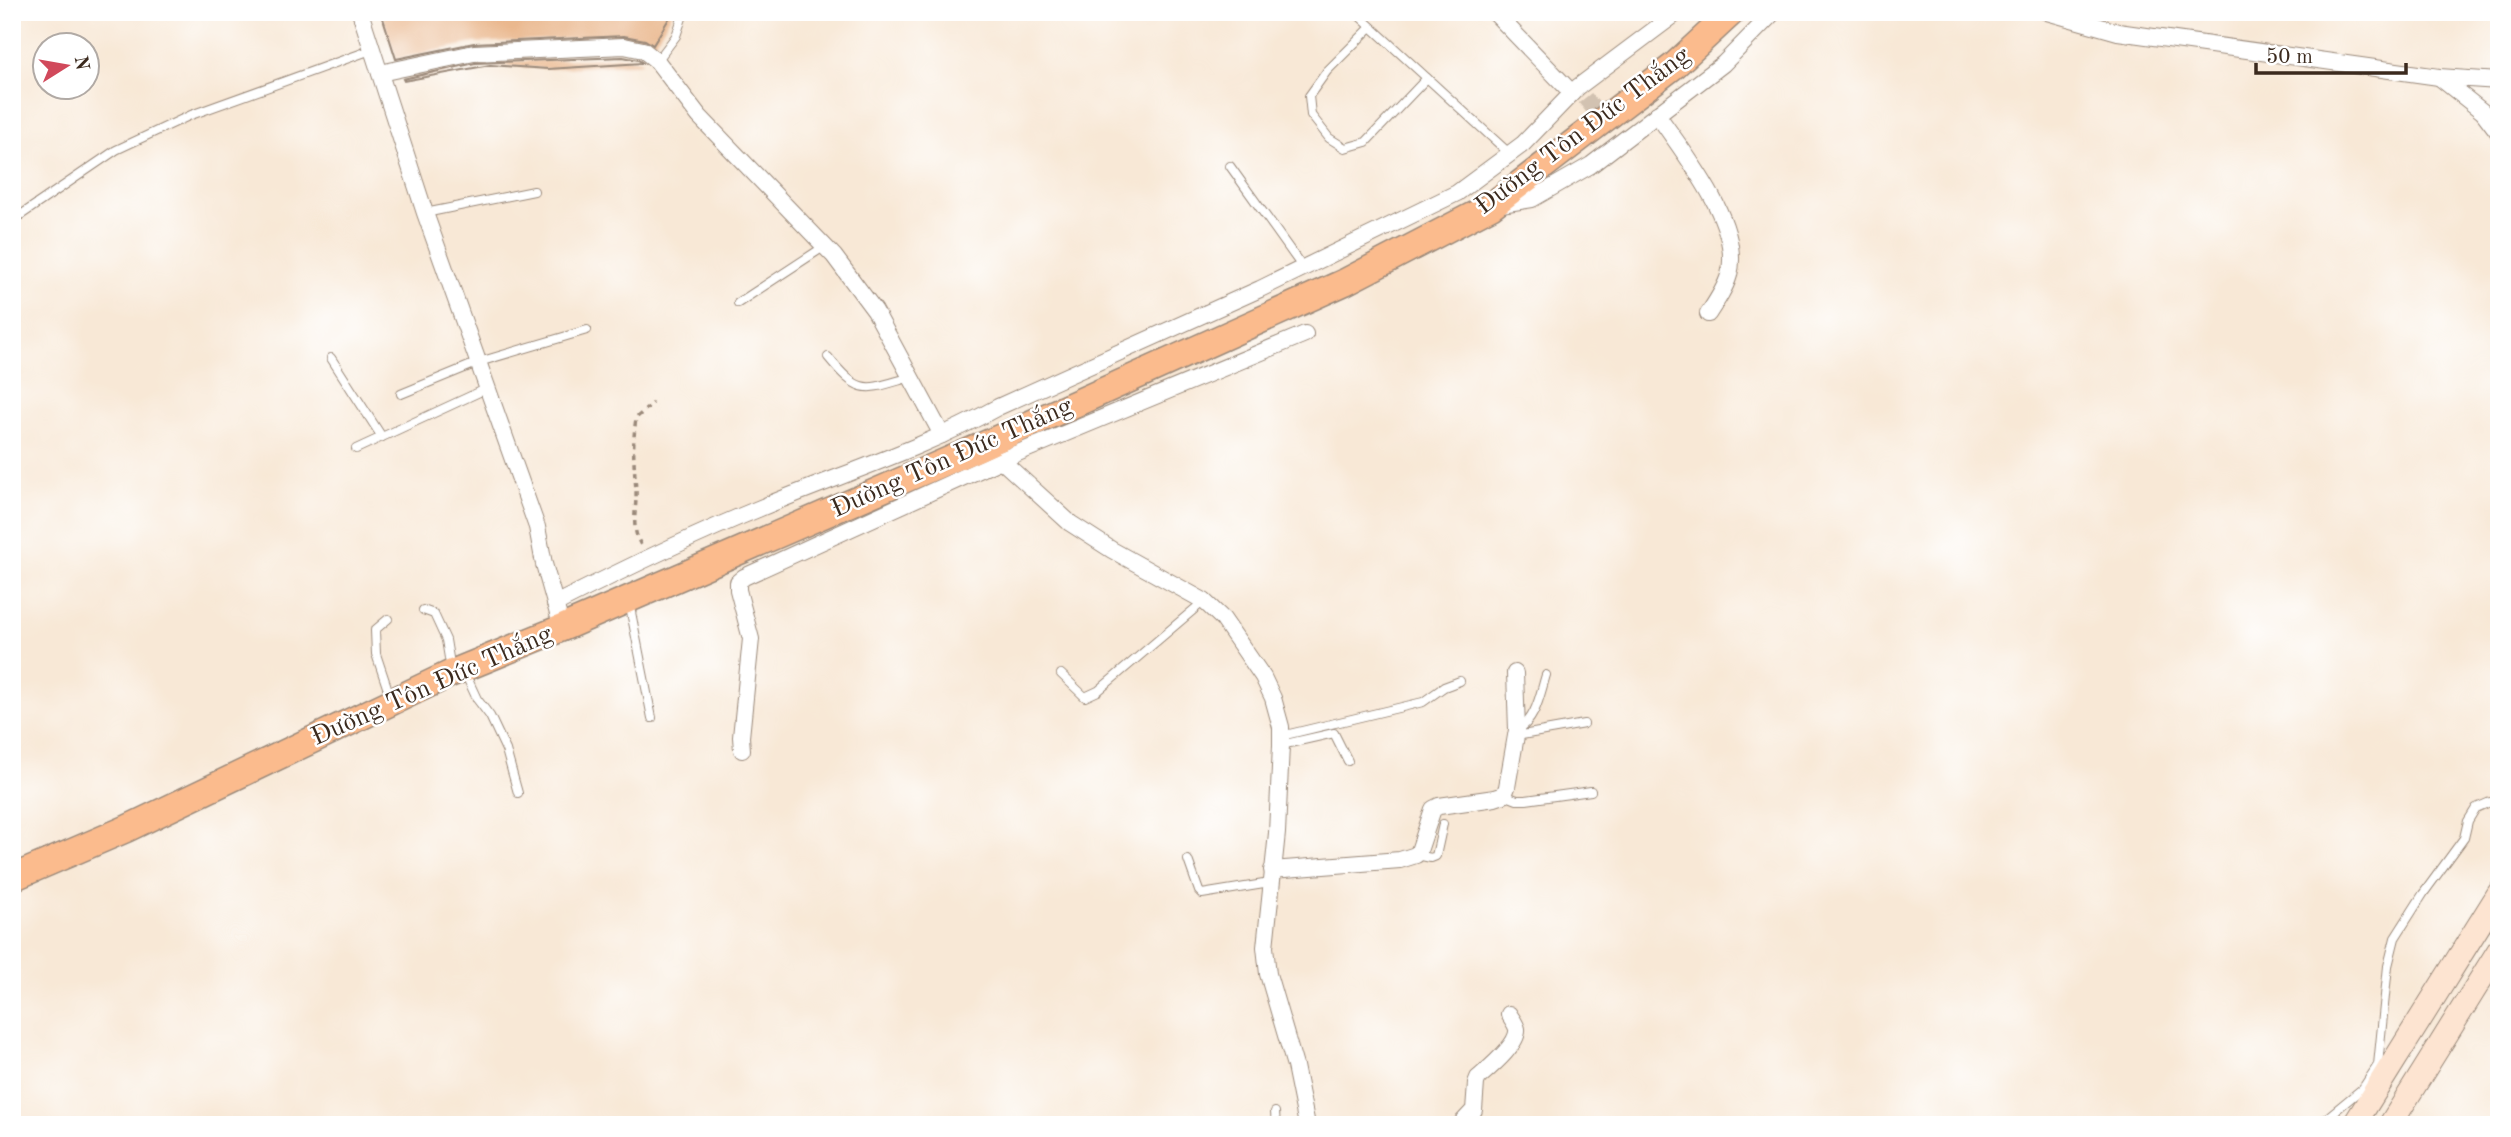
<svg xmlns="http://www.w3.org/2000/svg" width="2511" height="1137" font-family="'Old Standard TT',serif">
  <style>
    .building { fill: #eab88e }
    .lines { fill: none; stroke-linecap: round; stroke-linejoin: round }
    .minor-tunnel { stroke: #d2c2b1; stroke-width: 16; stroke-dasharray: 16 8; stroke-linecap: butt }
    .service-casing { stroke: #9a897a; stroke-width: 10 }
    .minor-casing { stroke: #9a897a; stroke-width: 18 }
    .secondary-casing { stroke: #9a897a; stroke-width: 25 }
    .trunk-casing { stroke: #9a897a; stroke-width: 29 }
    .path { stroke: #9a897a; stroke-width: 3.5; stroke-dasharray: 5 5; stroke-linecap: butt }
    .service { stroke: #fff; stroke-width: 8 }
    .minor { stroke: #fff; stroke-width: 16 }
    .secondary { stroke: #fde4d1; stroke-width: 23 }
    .trunk { stroke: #fbbb8d; stroke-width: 26 }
    .labels { text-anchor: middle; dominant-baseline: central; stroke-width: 5; stroke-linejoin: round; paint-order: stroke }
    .street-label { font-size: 26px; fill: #3b2a1e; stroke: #fff }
  </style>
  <rect width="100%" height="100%" fill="#fff"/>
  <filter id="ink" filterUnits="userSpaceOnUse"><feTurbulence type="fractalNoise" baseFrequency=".0143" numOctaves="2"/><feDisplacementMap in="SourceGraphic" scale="14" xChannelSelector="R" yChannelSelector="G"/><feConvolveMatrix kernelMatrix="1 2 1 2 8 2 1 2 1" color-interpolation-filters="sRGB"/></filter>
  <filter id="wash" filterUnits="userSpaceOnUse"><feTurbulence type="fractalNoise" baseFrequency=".00686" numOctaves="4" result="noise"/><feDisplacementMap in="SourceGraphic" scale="28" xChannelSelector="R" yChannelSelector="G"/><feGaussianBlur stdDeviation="1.57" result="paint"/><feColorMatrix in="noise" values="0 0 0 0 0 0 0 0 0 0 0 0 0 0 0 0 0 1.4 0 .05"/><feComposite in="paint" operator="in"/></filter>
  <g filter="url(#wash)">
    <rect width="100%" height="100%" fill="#f8e8d6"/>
    <g id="blocks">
      <g class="building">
        <polygon points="381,12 673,12 653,45 645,40 624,36 474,43 396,59"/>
        <polygon points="623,57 638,60 643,63 548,69 490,65 404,81 403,79 475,63"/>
      </g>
    </g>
  </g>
  <g filter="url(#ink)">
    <use href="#blocks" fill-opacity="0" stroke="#9a897a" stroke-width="2"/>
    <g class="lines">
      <polyline class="minor-tunnel" points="1585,98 1612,131"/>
      <defs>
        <g id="service">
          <polyline points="1355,12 1510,154"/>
          <polyline points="1371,27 1327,71 1309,96 1311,115 1329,138 1345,148 1366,142 1427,78"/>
          <polyline points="657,61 676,36 684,12"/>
          <polyline points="1230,166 1303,268"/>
          <polyline points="425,213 534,191"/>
          <polyline points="12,221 116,150 191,115 371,50"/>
          <polyline points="738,303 825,246"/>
          <path d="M828 357C861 397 865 390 911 377"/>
          <polyline points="331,358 382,437"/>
          <polyline points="401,394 479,362 587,330"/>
          <polyline points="356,449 488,388"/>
          <polyline points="629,602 652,718"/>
          <polyline points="423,610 434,614 446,640 451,670"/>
          <polyline points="388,619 375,630 376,654 391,699"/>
          <polyline points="464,671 477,699 490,716 506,750 518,793"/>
          <polyline points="1061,674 1085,697 1098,691 1204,601"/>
          <path d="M1517 730C1536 721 1540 694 1546 675"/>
          <polyline points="1281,736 1423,702 1444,687 1460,681"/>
          <polyline points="1516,736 1584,724"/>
          <polyline points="1281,745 1334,733 1348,761"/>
          <polyline points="1504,795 1517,800 1526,800 1591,791"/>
          <polyline points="1417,855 1431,858 1436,856 1443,824"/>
          <polyline points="1188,860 1199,891 1202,894 1270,883"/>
          <polyline points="1275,1112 1276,1125"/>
          <polyline points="2318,1125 2363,1088 2378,1065 2388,966 2395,938 2423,894 2464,838 2468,821 2476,808 2490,802 2499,802"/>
        </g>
        <g id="minor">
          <polyline points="360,12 425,213 537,527 544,564 562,628"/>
          <polyline points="1494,12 1572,93"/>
          <polyline points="2047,12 2118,32 2439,77 2499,81"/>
          <polyline points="380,73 474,53 624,46 643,50 657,61 699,116 834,256 875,311 942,435"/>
          <polyline points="2439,77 2483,112 2499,133"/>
          <path d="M1657 114C1684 154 1743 224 1729 275 1725 289 1716 302 1708 314"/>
          <polyline points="1495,205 1532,199 1591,165 1723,64 1774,12"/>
          <polyline points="1001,460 1070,523 1112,550 1204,601 1223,619 1263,677 1273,698 1281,727 1281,745 1277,833 1265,947 1268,974 1295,1066 1307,1125"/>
          <path d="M555 604C622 570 689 537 758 509 838 475 921 450 998 407L1260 289 1457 193 1523 144 1578 87 1678 12"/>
          <polyline points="742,750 741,737 751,639 738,590 738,582 744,577 1001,460 1305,334"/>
          <polyline points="1272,870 1400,860 1416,855 1419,851 1433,809 1439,806 1495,798 1504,795 1507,787 1517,730 1515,673"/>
          <path d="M1460 1125 1474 1110 1476 1083 1478 1078C1488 1069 1519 1044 1517 1029 1516 1024 1511 1018 1509 1014"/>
        </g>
        <g id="secondary">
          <polyline points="2354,1125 2499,893"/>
          <polyline points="2390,1125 2499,950"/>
        </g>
        <polyline id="trunk" points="12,878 126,829 452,673 562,628 977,448 1345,282 1491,206 1675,65 1732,12"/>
      </defs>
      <use href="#service" class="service-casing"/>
      <use href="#minor" class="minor-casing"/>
      <use href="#secondary" class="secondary-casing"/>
      <use href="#trunk" class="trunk-casing"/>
      <path class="path" d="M641 545C630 526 637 510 636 490 634 462 632 447 636 418L653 403"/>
      <use href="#service" class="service"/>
      <use href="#minor" class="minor"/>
      <use href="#secondary" class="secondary"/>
      <use href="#trunk" class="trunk"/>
    </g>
  </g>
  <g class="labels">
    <g class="street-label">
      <text transform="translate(1583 131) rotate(-37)">Đường Tôn Đức Thắng</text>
      <text transform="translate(952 458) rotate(-24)">Đường Tôn Đức Thắng</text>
      <text transform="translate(432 686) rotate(-24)">Đường Tôn Đức Thắng</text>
    </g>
  </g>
  <rect width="2511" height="1137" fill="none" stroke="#fff" stroke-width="42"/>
  <g transform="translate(66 66) rotate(79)"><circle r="33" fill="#ffffff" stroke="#b1aaa5" stroke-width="2"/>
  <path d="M0-5L12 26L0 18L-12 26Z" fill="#d1495b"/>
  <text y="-10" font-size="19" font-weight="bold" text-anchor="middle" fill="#3b2a1e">N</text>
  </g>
  <path d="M2256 63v10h150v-10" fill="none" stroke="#3b2a1e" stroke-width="3.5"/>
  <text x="2266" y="63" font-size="21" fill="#3b2a1e" stroke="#ffffff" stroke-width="5" paint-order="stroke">50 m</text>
</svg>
